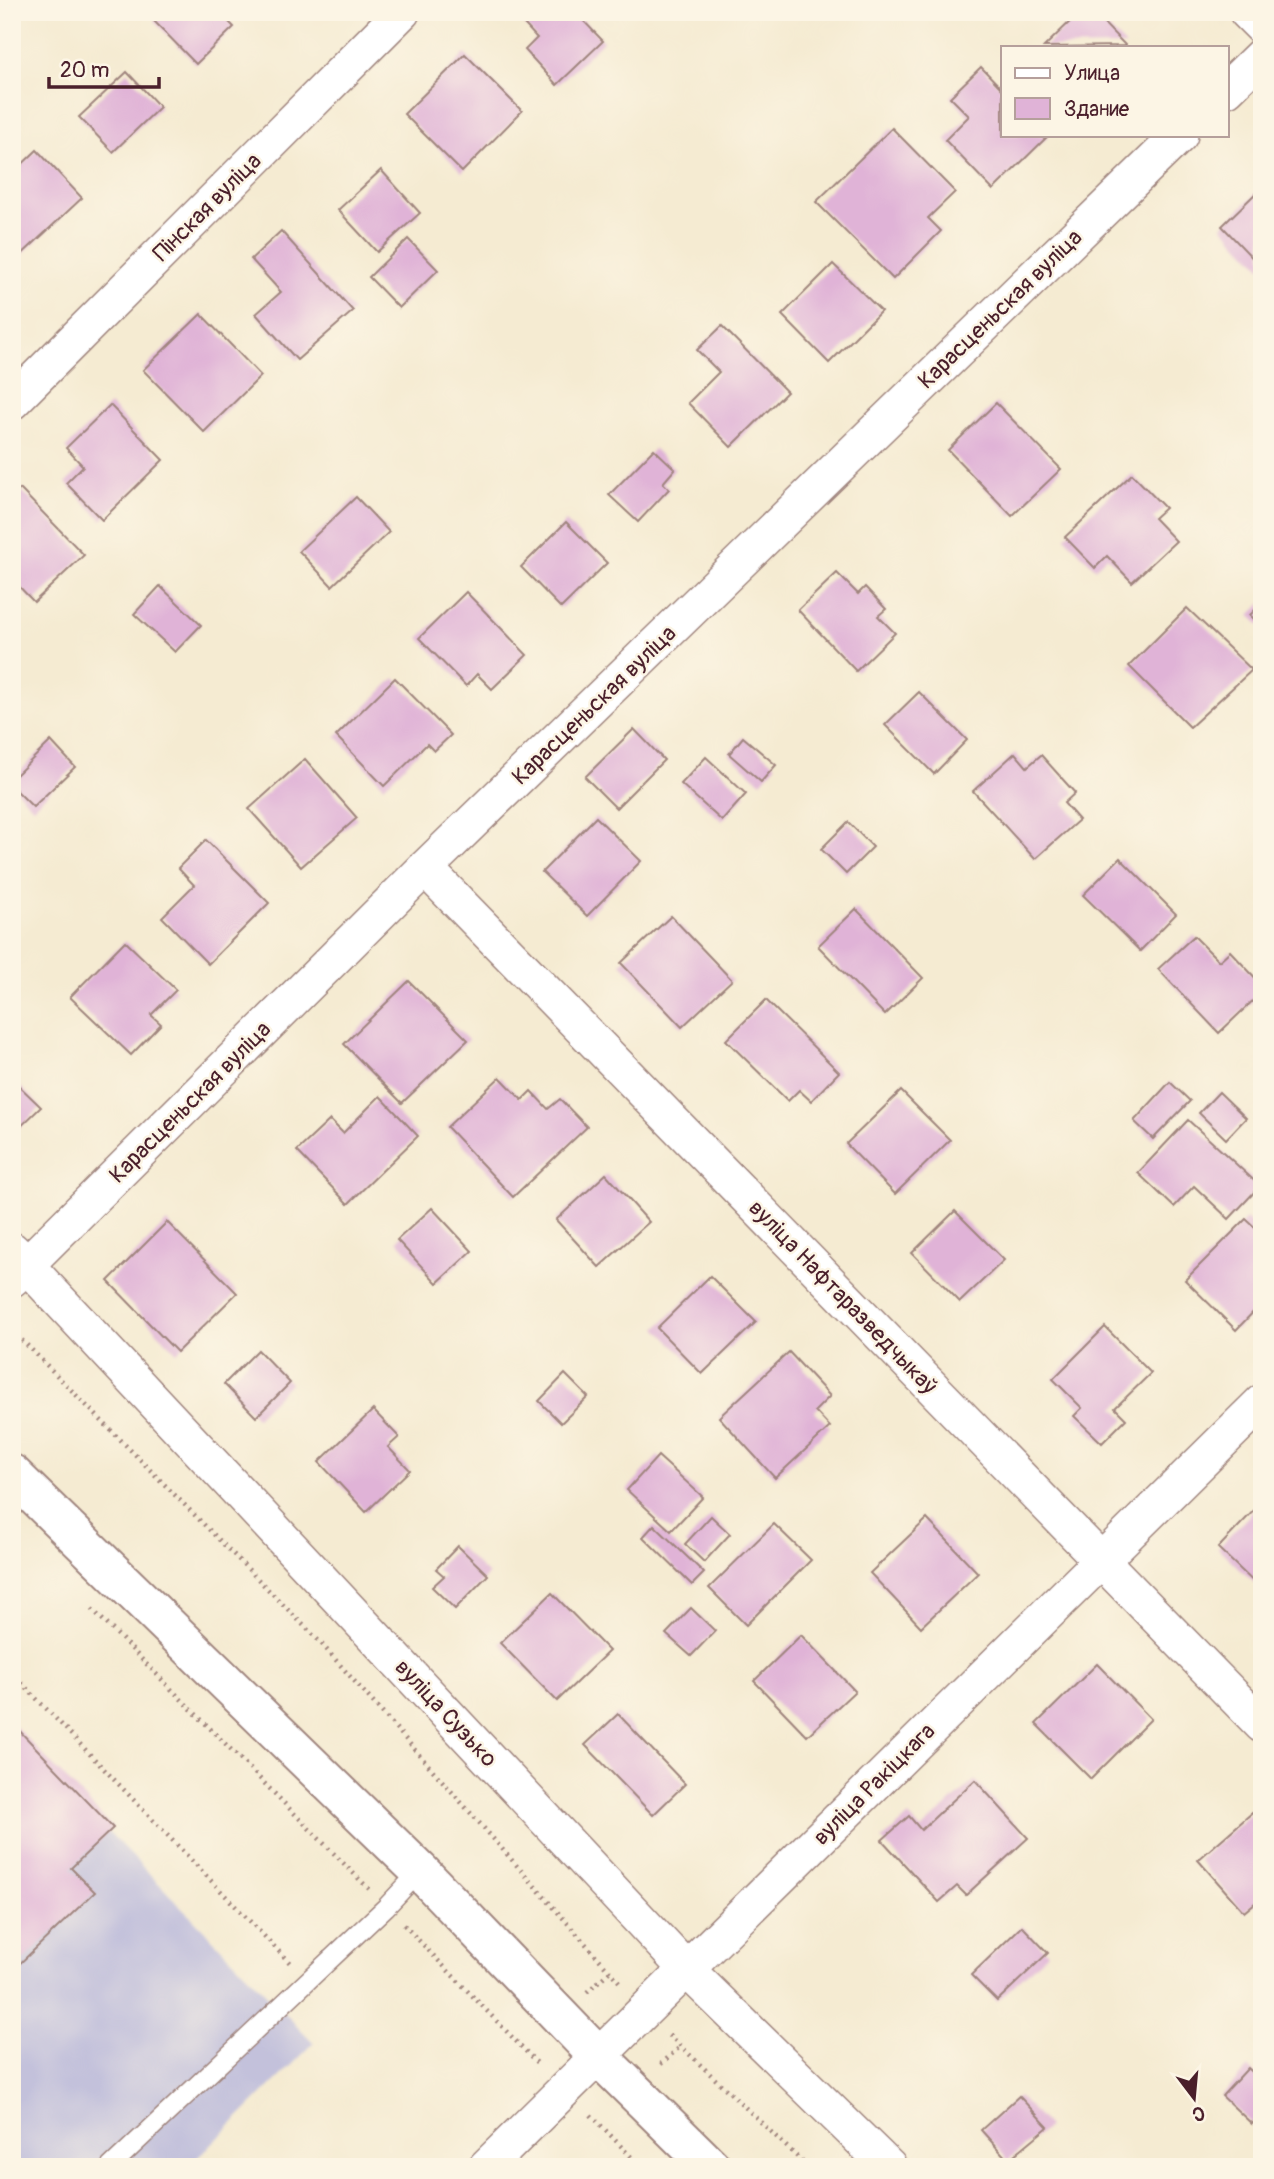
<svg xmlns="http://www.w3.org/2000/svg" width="1274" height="2179" font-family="Pangolin,sans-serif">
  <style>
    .industrial { fill: #c3c1db }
    .building { fill: #e0b3d7 }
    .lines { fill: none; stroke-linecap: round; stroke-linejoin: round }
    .service-casing { stroke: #a0857e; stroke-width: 21 }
    .minor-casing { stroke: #a0857e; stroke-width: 38 }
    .tertiary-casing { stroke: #a0857e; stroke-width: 42 }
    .path { stroke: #a0857e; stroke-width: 4.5; stroke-dasharray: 2 5; stroke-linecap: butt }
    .service { stroke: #fff; stroke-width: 18 }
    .minor { stroke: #fff; stroke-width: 35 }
    .tertiary { stroke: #fff; stroke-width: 38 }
    .labels { text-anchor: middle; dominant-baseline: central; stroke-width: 5; stroke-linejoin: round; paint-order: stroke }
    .street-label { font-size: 23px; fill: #4a1f2b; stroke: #fcf5e5 }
  </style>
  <rect width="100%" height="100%" fill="#fcf5e5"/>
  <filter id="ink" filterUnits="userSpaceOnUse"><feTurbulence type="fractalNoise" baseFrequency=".0143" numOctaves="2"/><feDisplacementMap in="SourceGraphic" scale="14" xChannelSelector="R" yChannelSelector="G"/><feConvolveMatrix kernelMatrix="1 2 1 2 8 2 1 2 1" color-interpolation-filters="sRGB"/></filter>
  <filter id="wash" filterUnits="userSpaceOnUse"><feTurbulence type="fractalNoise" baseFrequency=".00686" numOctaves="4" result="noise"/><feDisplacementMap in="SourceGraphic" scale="28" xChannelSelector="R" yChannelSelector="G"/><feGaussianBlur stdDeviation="1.57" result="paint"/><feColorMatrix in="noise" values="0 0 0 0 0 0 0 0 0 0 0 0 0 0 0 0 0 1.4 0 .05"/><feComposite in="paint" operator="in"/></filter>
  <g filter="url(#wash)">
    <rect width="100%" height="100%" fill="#f5ebd2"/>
    <polygon class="industrial" points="12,1733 314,2043 189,2167 12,2167"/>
    <g id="blocks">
      <g class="building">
        <polygon points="163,12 219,12 234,27 196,64 154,21"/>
        <polygon points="513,12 575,12 603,41 557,85 525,50 537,38"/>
        <polygon points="1080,12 1093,12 1126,46 1044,47"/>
        <polygon points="465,54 522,111 462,172 404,114"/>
        <polygon points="981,67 1003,90 1003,135 1049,135 993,190 945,140 969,116 950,97"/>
        <polygon points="127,72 160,107 113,152 79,117"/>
        <polygon points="892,128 955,192 928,218 941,231 893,279 816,202"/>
        <polygon points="37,150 82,198 19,257 12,250 12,174"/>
        <polygon points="381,170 420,213 377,252 338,210"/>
        <polygon points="1259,190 1262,193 1262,268 1222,226"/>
        <polygon points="281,231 353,311 297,360 256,314 281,292 251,259"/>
        <polygon points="408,239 438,270 399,308 369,277"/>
        <polygon points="833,264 881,311 829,363 782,315"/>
        <polygon points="201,314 261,376 204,432 143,370"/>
        <polygon points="722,326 787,392 731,447 688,403 719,372 697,350"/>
        <polygon points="996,403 1061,469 1012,516 948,450"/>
        <polygon points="110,405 163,460 102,520 66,483 83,466 66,448"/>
        <polygon points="654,449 675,469 663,483 669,489 638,522 609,495"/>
        <polygon points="1132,474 1165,508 1154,518 1176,541 1132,582 1107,556 1095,568 1065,537"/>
        <polygon points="20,489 84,555 34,602 12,579 12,497"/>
        <polygon points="356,497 389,532 332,586 299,551"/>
        <polygon points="566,522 607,563 561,608 521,567"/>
        <polygon points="837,573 858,594 865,587 886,609 878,616 895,633 856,671 798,610"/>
        <polygon points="160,586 201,625 175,652 134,614"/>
        <polygon points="466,592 527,655 492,689 477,674 466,686 419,638"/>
        <polygon points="1262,603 1262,627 1250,615"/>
        <polygon points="1187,608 1252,670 1190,727 1129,666"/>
        <polygon points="395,678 451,735 434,751 427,744 384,786 336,736"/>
        <polygon points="919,692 967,740 934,774 885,725"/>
        <polygon points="634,729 664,760 616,808 585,777"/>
        <polygon points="743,737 776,765 761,782 729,754"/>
        <polygon points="51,741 75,767 33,807 12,786 12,779"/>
        <polygon points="1015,753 1027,767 1041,755 1075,793 1064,803 1079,820 1035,859 973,791"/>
        <polygon points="706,757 746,794 722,821 681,784"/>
        <polygon points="305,759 357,818 301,867 249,809"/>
        <polygon points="596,817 641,861 587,916 542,872"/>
        <polygon points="848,822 873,847 846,874 821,849"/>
        <polygon points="206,840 269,903 208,964 162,917 194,885 178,868"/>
        <polygon points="1120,858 1176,914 1140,951 1083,895"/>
        <polygon points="856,909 923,978 885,1015 818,946"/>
        <polygon points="671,916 732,980 682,1027 621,963"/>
        <polygon points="1194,936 1219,961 1230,951 1262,985 1262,992 1219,1033 1158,969"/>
        <polygon points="125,941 176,990 151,1015 161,1024 131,1055 70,997"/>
        <polygon points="409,981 468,1040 402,1103 344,1044"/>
        <polygon points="766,1000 839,1072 811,1101 799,1090 788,1101 726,1040"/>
        <polygon points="500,1077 522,1100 531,1091 548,1109 560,1099 587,1127 513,1197 447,1127"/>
        <polygon points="12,1079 41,1107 12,1135"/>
        <polygon points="1170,1082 1190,1101 1153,1139 1134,1121"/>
        <polygon points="901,1091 950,1140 895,1194 846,1144"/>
        <polygon points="1219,1092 1246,1118 1226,1139 1199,1113"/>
        <polygon points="380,1096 418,1136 348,1204 297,1151 330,1120 343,1133"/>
        <polygon points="1188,1120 1260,1186 1229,1219 1194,1186 1174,1207 1138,1173"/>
        <polygon points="606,1174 649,1222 599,1267 556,1220"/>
        <polygon points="432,1208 472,1251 437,1283 397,1240"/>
        <polygon points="955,1211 1004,1260 960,1302 912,1253"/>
        <polygon points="1246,1219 1262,1234 1262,1303 1236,1330 1185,1280"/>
        <polygon points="167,1222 237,1293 177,1352 108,1281"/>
        <polygon points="710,1276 756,1322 702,1374 657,1328"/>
        <polygon points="1105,1327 1151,1373 1115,1408 1126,1419 1102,1443 1074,1416 1082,1408 1053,1379"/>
        <polygon points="258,1350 290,1383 256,1417 224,1384"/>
        <polygon points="789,1352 830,1396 815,1411 830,1427 775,1478 719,1417"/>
        <polygon points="565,1374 588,1397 561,1423 539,1401"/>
        <polygon points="373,1410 399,1437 388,1447 410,1470 366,1512 319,1462"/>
        <polygon points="658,1456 703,1497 671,1531 627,1490"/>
        <polygon points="1262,1502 1262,1590 1218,1548"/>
        <polygon points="711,1516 730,1534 704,1562 685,1544"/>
        <polygon points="927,1519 978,1573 921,1627 870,1573"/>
        <polygon points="774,1524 811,1560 746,1625 709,1588"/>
        <polygon points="654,1525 704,1573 692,1585 643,1537"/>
        <polygon points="458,1546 488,1575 455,1609 432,1587 444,1576 436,1569"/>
        <polygon points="552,1593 609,1651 557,1701 500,1643"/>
        <polygon points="691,1608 715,1631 691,1656 666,1634"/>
        <polygon points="801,1635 855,1691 807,1736 754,1681"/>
        <polygon points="1097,1664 1151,1719 1091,1779 1036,1724"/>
        <polygon points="618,1714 685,1784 653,1815 585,1745"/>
        <polygon points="12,1723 113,1828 71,1868 95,1892 12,1971"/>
        <polygon points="975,1780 1028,1838 966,1895 957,1886 939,1902 882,1840 909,1816 921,1830"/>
        <polygon points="1252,1813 1262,1824 1262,1897 1244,1912 1198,1860"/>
        <polygon points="1022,1926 1048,1953 997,2001 971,1975"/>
        <polygon points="1248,2068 1262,2081 1262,2114 1252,2124 1222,2096"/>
        <polygon points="1019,2096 1048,2127 1008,2160 981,2130"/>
      </g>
    </g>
  </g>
  <g filter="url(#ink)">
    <use href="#blocks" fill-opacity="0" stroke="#a0857e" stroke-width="2"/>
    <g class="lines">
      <defs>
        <polyline id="service" points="110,2167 386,1907 420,1871"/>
        <g id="minor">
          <polyline points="1247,12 1262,27"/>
          <polyline points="1227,89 1262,55"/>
          <polyline points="12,402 402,12"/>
          <polyline points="425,868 1262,1725"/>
          <polyline points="12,1250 686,1969 889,2167"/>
          <polyline points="12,1279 425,868 1180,135"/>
          <polyline points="486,2167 1262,1402"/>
        </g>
        <polyline id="tertiary" points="12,1474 420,1871 598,2056 711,2167"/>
      </defs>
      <use href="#service" class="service-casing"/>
      <use href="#minor" class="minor-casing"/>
      <use href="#tertiary" class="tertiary-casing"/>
      <g class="path">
        <polyline points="12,1330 319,1641 622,1985"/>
        <polyline points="92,1609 369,1889"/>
        <polyline points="12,1673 290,1963"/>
        <polyline points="404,1925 539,2065"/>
        <polyline points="587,1992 610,1971"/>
        <polyline points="669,2035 808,2167"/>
        <polyline points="661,2064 681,2046"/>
        <polyline points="591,2115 641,2167"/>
      </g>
      <use href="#service" class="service"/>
      <use href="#minor" class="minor"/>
      <use href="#tertiary" class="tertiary"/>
    </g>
  </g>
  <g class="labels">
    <g class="street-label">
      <text transform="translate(207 207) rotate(-45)">Пінская вуліца</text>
      <text transform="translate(1000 309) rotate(-44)">Карасценьская вуліца</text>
      <text transform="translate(594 705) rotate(-44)">Карасценьская вуліца</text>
      <text transform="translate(190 1102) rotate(-45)">Карасценьская вуліца</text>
      <text transform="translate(843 1297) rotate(46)">вуліца Нафтаразведчыкаў</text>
      <text transform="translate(446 1713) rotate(47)">вуліца Сузько</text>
      <text transform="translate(874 1784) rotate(-45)">вуліца Ракіцкага</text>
    </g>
  </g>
  <rect width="1274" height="2179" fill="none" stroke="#fcf5e5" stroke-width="42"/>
  <rect x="1001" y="46" width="228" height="91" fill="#fcf5e5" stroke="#b59f9b" stroke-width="2"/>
  <rect x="1015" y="68" width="35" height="10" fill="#ffffff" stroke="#b59f9b" stroke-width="2"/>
  <text x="1064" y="80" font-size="21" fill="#4a1f2b">Улица</text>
  <rect x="1015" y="98" width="35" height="21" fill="#e0b3d7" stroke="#b59f9b" stroke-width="2"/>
  <text x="1064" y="116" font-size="21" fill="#4a1f2b">Здание</text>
  <g transform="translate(1194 2098) rotate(164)" stroke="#fcf5e5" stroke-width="5" paint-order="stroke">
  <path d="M0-5L12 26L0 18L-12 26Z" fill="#4a1f2b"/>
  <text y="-10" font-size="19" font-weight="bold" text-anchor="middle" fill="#4a1f2b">С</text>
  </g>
  <path d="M49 77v10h110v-10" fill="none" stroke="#4a1f2b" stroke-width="3.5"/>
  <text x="60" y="77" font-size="21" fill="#4a1f2b" stroke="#fcf5e5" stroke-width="5" paint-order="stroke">20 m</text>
</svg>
